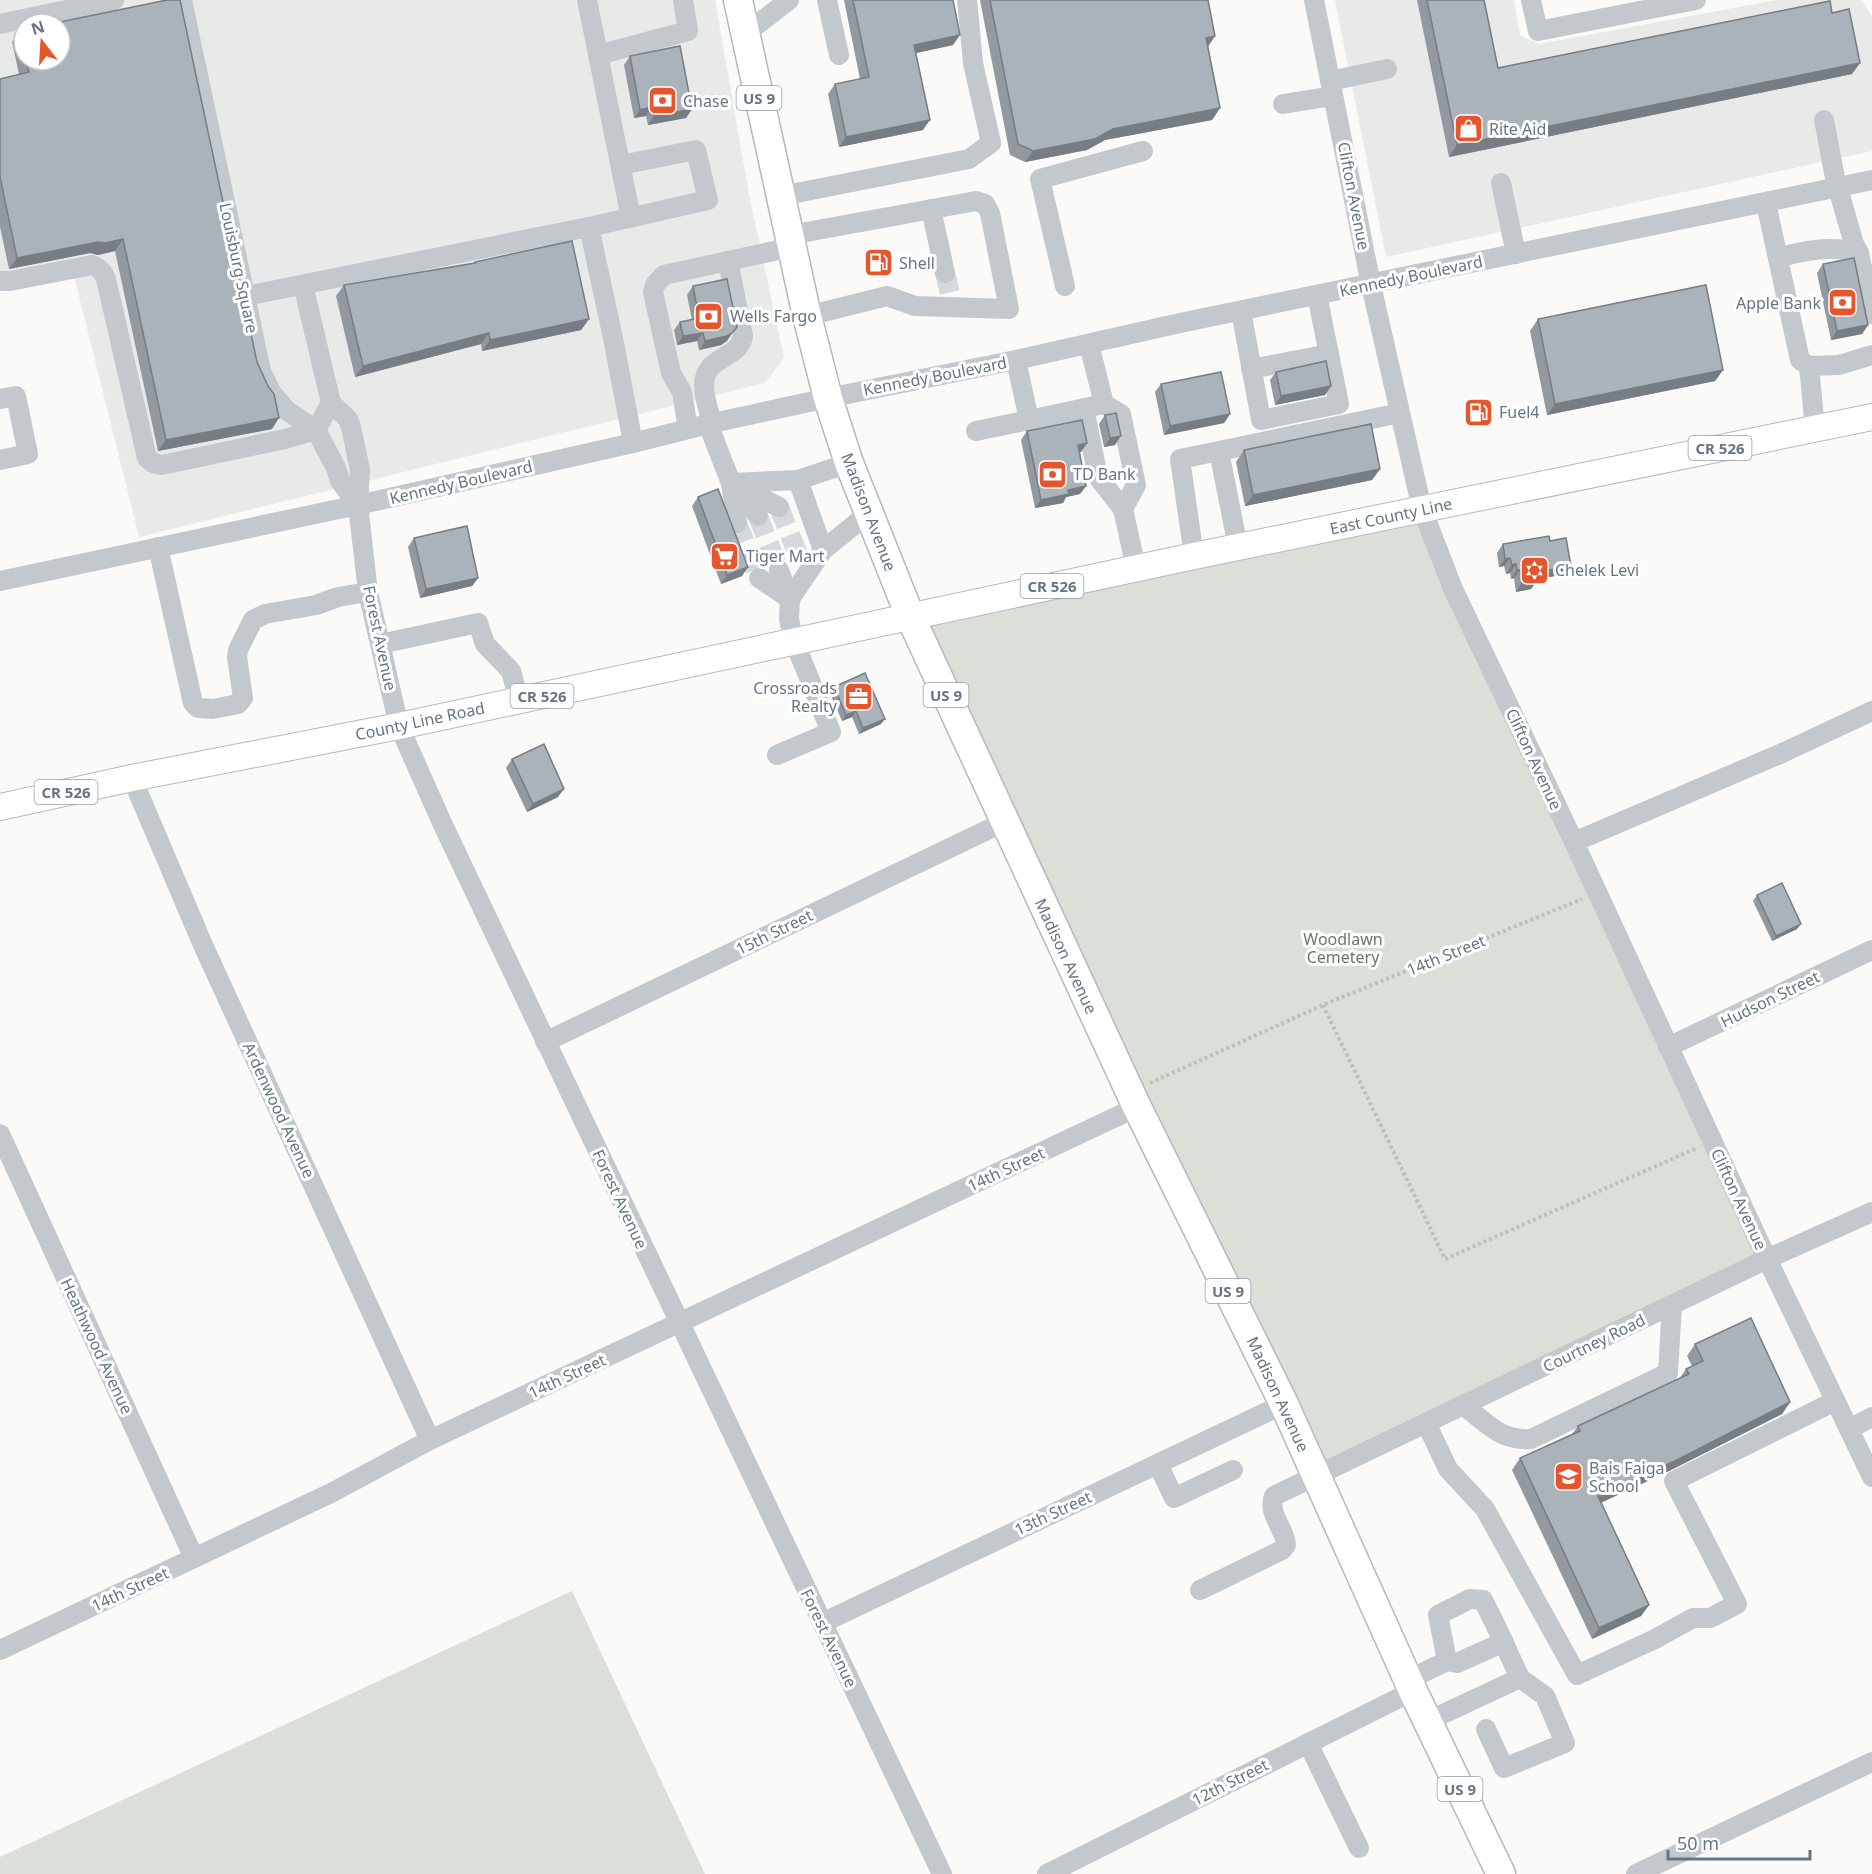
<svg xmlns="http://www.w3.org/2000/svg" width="1872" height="1874" font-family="'Noto Sans',sans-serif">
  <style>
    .built { fill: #e8e9e9; fill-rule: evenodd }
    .green { fill: #dadfd7 }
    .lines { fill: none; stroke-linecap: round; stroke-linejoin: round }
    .minor-tunnel { stroke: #d5d9db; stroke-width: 20; stroke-dasharray: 20 10; stroke-linecap: butt }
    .major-casing { stroke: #b5babe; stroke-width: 28 }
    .highway-casing { stroke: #b4b9bd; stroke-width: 31 }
    .path { stroke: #bbbfc2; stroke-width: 4; stroke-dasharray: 3 3; stroke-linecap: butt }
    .minor { stroke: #c3c8cc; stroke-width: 20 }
    .major { stroke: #fff; stroke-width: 26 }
    .highway { stroke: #fff; stroke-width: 28 }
    .wall { fill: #929a9f }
    .shaded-wall { fill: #777d82 }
    .building { fill: #aab3b9; stroke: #777d82; stroke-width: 1.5 }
    .labels { text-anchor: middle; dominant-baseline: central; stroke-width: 6; stroke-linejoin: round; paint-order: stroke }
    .shield { fill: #fff; stroke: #939fa8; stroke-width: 1.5 }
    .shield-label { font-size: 15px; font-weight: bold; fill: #657683 }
    .poi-label { font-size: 16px; fill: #657683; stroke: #fff; text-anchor: start }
    .street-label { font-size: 16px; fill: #657683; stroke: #fff }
    .park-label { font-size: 16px; fill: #687a64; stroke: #fff }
  </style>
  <rect width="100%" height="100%" fill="#fafaf8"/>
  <g class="built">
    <path d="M0 0H715L749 194 784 358 765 383 139 537 71 264 0 273ZM24 24H60V60H24Z"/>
    <polygon points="1335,0 1514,0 1520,35 1539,44 1777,0 1862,0 1872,17 1872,151 1386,257"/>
  </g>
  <g class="green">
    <polygon points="1422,509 1767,1259 1316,1476 910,616"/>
    <polygon points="572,1591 705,1874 0,1874 0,1857"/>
  </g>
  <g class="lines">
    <g class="minor-tunnel">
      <polyline points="945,273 950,293"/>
      <polyline points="779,507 801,562"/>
      <polyline points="758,516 779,570"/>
      <polyline points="737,523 759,578"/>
    </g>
    <defs>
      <polyline id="major" points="0,807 132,778 399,726 1194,556 1872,417"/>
      <polyline id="highway" points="738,0 807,316 828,398 849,463 910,616 1137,1107 1284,1404 1413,1691 1501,1874"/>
    </defs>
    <use href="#major" class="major-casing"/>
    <use href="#highway" class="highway-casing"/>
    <g class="path">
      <polyline points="1323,1005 1445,1259 1697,1148"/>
      <polyline points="1150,1083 1323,1005 1582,899"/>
    </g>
    <g class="minor">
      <polyline points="182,0 261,371 271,392 286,410 316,430 336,468 340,481 358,505"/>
      <polyline points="587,0 631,218"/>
      <polyline points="827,0 839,55"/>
      <polyline points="1314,0 1371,285 1422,509 1453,589 1574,842 1760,1244 1872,1477"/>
      <polyline points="1531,0 1538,31 1696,0"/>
      <polyline points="0,24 114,0"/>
      <polyline points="745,34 789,0"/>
      <polyline points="598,55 688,31 683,0"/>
      <polyline points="1330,81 1387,69"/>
      <polyline points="1283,104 1333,96"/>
      <polyline points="1824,120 1835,178 1854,244 1859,253 1872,314"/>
      <polyline points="1501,183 1516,254"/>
      <polyline points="781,196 969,159 991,143 973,63 967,0"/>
      <polyline points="1766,203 1800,360 1809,366 1839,365 1872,355"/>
      <polyline points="931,209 945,273"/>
      <polyline points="589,227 613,338 633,443"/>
      <polyline points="790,235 976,201 985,204 990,213 1009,309 915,306 887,296 807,316"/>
      <path d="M1778 258C1804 250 1833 245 1859 253"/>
      <path d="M0 281H10L92 265C100 268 103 272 106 279L147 458 153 463 162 465 285 439 316 430 331 403"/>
      <polyline points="303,285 331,403 348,419 351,427 360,470 358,505 368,592 399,726 443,825 942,1874"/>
      <polyline points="1065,286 1040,179 1143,151"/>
      <polyline points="246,296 589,227 708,200 696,150 621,165"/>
      <polyline points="1241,311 1261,420 1339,404 1317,295"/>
      <polyline points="1089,344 1104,404"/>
      <polyline points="1809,366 1815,429"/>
      <polyline points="1251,369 1329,354"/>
      <polyline points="0,399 16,396 28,454 0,460"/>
      <polyline points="1084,408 1098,477 1123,509 1136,568"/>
      <polyline points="1029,420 1104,404 1121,414 1136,485 1123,509"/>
      <path d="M712 423C709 411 704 398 704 386 704 354 739 361 743 336L728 261"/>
      <polyline points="708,424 731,483 737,523"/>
      <polyline points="688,429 682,392 671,373 653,292 655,285 664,275 792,247"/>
      <polyline points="976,431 1029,420 1016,360"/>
      <polyline points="1219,451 1400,413"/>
      <polyline points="798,480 823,550"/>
      <polyline points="731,483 798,480 849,463"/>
      <polyline points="733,484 779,507"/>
      <polyline points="736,489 758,516"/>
      <polyline points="158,547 193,703 198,708 213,709 238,704 243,698 237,657 238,650 253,620 265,614 316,605 338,597 368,592"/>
      <polyline points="1194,556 1180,459 1219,451 1238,547"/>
      <polyline points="759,578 790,599 791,596"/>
      <polyline points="0,581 358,505 633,443 708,424 828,398 1016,360 1180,323 1872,180"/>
      <polyline points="790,599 823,550 869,513"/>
      <polyline points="380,644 478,623 485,644 511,671 519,700"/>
      <polyline points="777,755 831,732 794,641 789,619 790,599 779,570"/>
      <polyline points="132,778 203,945 430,1440"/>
      <polyline points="1574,842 1780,754 1872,711"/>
      <polyline points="545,1042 1004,822"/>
      <polyline points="1668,1047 1872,950"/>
      <polyline points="0,1134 194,1558"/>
      <path d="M1463 1405C1487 1423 1500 1441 1531 1439L1668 1373 1672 1305"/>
      <polyline points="1426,1423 1448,1469 1485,1509 1577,1675 1655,1639 1693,1618 1710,1618 1737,1604 1674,1481 1835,1401"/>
      <polyline points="1849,1429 1872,1417"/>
      <polyline points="1158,1464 1174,1498 1233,1470"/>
      <path d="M1200 1590 1282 1550 1286 1545C1285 1528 1267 1514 1274 1496L1767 1259 1872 1212"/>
      <polyline points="822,1623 1284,1404"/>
      <polyline points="0,1650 331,1493 430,1440 1137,1107"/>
      <polyline points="1447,1661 1438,1615 1470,1599 1483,1600 1496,1626 1520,1678"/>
      <polyline points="1408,1680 1447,1661 1457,1663 1504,1642"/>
      <polyline points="1428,1721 1520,1678 1545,1696 1565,1743 1504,1768 1486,1729"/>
      <polyline points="1308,1743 1359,1848"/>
      <polyline points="1047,1874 1413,1691"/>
      <polyline points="1636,1874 1872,1762"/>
    </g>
    <use href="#major" class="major"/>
    <use href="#highway" class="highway"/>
  </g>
  <g class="wall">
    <polygon points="844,0 953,0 953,45 916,53 923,130 839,147 828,94 835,84 860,79"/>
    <polygon points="980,0 1208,0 1215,36 1208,46 1220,108 1212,120 1105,140 1087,150 1025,162 1010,155"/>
    <polygon points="1417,0 1484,0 1498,68 1832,13 1852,74 1449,157"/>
    <polygon points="24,29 24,60 60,60 272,429 158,451 115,251 98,255 90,253 9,269 0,227 0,79 19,74 12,42 20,30"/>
    <polygon points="630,56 692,109 686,118 648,125 646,116 634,118 624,65"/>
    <polygon points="475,262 589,319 581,330 482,351 481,344 355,377 336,296 344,285 474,264"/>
    <polygon points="1823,264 1868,325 1862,334 1831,340 1817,273"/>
    <polygon points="693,286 727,341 721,345 699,350 697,341 677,345 674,330 680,322 692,320 687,295"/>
    <polygon points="1538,319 1723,370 1715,381 1547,415 1530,331"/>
    <polygon points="1276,372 1331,386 1325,395 1275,405 1270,380"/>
    <polygon points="1161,384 1230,414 1224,423 1164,435 1155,392"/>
    <polygon points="1105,415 1115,445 1104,447 1099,424"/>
    <polygon points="1027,431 1087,443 1081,452 1079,452 1086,486 1080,494 1066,497 1063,503 1035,508 1021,440"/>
    <polygon points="1244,450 1380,469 1372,480 1245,506 1236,462"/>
    <polygon points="698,497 742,576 721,584 692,506"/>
    <polygon points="414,538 478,578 472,586 420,598 408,547"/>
    <polygon points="1550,541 1565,574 1537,579 1537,580 1531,589 1516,592 1514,578 1511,579 1510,573 1506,574 1504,566 1499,567 1497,553 1503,544"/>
    <polygon points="834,687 881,724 859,734 852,717 842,721 830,693"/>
    <polygon points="512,759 558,797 527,812 506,768"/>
    <polygon points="1757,895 1797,929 1772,941 1753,901"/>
    <polygon points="1695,1344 1790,1402 1782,1414 1667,1472 1601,1502 1649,1605 1641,1616 1592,1639 1512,1470 1520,1458 1572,1434 1578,1426 1679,1379 1686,1369 1692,1366 1687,1356"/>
  </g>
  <g class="shaded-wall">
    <polygon points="960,35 953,45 907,55 914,45"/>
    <polygon points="1215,36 1207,48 1206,38"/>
    <polygon points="1860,63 1852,74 1449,157 1457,145"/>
    <polygon points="652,107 646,116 634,118 640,110"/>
    <polygon points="1220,108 1212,120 1105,140 1087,150 1025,162 1033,151 1113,129"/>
    <polygon points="692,109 686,118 648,125 654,116"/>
    <polygon points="930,120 923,130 839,147 846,137"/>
    <polygon points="123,239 115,251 98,255 90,253 9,269 17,258 98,242"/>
    <polygon points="589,319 581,330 482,351 490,340"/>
    <polygon points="1868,325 1862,334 1831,340 1837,331"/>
    <polygon points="733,332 727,341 721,345 699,350 705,341"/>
    <polygon points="489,333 481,344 355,377 363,366"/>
    <polygon points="703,333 697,341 677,345 683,336"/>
    <polygon points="1723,370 1715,381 1547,415 1555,404"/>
    <polygon points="1331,386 1325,395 1275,405 1281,396"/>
    <polygon points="1230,414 1224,423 1164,435 1170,426"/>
    <polygon points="279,418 272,429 158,451 166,440"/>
    <polygon points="1121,436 1115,445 1104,447 1110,438"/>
    <polygon points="1087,443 1081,452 1072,453 1078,445"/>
    <polygon points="1380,469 1372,480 1245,506 1253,495"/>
    <polygon points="1086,486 1080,494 1066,497 1063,503 1035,508 1041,500 1068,490"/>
    <polygon points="1510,558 1504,566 1499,567 1505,559"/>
    <polygon points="1516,564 1510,573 1506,574 1512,565"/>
    <polygon points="1571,566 1565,574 1530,581 1536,572"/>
    <polygon points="748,567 742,576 721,584 727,575"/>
    <polygon points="1517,570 1520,570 1514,578 1511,579"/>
    <polygon points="478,578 472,586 420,598 426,589"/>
    <polygon points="1537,580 1531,589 1516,592 1522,583"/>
    <polygon points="856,711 852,717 842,721 846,715"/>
    <polygon points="885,719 881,724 859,734 863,728"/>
    <polygon points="564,789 558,797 527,812 533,804"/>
    <polygon points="1801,924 1797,929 1772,941 1776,936"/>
    <polygon points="1790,1402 1782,1414 1667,1472 1590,1508 1598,1496"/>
    <polygon points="1649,1605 1641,1616 1592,1639 1599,1628"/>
  </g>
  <g class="building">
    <polygon points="167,0 180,0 257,362 268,386 274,394 279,418 166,440 123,239 106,243 98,242 17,258 0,177 0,79 29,72 26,60 60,60 60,24 50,24"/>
    <polygon points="853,0 953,0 960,35 914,45 930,120 846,137 835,84 869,77"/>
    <polygon points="990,0 1208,0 1215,36 1206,38 1220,108 1113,129 1095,139 1033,151 1018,144"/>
    <polygon points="1427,0 1484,0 1498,68 1830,1 1832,13 1849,9 1860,63 1457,145"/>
    <polygon points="24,29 24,49 20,30"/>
    <polygon points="680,46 692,109 654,116 652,107 640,110 630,56"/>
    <polygon points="572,241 589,319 490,340 489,333 363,366 344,285 475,263 475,262"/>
    <polygon points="1854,258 1868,325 1837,331 1823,264"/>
    <polygon points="727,279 737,327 733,332 727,336 705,341 703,333 683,336 680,322 699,318 693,286"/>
    <polygon points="1706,285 1723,370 1555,404 1538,319"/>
    <polygon points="1326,361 1331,386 1281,396 1276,372"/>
    <polygon points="1221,372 1230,414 1170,426 1161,384"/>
    <polygon points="1116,413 1121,436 1110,438 1105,415"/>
    <polygon points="1082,420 1087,443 1078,445 1086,486 1068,490 1069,494 1041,500 1027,431"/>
    <polygon points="1371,424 1380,469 1253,495 1244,450"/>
    <polygon points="718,489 748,567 727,575 698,497"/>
    <polygon points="467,526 478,578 426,589 414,538"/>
    <polygon points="1549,536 1550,541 1566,538 1571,566 1536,572 1537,580 1522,583 1520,570 1517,570 1516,564 1512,565 1510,558 1505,559 1503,544"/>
    <polygon points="865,673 885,719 863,728 856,711 846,715 834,687"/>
    <polygon points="544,744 564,789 533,804 512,759"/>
    <polygon points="1782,883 1801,924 1776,936 1757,895"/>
    <polygon points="1751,1318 1790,1402 1675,1461 1598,1496 1649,1605 1599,1628 1520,1458 1580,1431 1578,1426 1689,1374 1686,1369 1703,1361 1695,1344"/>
  </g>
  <defs>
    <symbol id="bank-square" viewBox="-11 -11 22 22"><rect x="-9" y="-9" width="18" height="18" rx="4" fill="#e4572e" stroke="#fff"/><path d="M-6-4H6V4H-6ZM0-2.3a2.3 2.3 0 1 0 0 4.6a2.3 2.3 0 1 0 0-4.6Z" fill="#fff"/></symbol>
    <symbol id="shop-square" viewBox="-11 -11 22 22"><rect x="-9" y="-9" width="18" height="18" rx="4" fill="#e4572e" stroke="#fff"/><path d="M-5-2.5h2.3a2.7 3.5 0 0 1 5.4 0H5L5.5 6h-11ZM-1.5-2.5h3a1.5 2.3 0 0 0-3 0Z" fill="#fff"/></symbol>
    <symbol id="fuel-square" viewBox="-11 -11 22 22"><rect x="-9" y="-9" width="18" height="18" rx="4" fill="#e4572e" stroke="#fff"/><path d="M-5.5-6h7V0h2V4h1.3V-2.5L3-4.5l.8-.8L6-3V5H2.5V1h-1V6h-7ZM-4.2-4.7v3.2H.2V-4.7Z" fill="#fff"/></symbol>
    <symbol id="supermarket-square" viewBox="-11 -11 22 22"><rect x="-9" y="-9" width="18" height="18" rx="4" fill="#e4572e" stroke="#fff"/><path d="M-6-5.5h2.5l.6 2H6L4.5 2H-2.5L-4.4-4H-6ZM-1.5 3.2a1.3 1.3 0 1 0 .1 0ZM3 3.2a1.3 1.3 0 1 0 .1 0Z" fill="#fff"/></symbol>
    <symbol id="synagogue-square" viewBox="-11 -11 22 22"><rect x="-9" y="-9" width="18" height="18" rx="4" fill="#e4572e" stroke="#fff"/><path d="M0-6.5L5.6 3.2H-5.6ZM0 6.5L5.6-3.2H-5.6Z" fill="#fff"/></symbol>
    <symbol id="office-square" viewBox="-11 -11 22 22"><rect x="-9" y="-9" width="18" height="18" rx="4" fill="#e4572e" stroke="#fff"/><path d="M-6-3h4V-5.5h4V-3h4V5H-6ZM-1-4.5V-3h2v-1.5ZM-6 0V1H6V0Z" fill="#fff"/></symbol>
    <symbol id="school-square" viewBox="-11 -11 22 22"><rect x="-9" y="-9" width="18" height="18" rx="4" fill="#e4572e" stroke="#fff"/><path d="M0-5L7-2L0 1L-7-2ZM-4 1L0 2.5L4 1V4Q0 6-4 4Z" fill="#fff"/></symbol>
  </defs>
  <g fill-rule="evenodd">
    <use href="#bank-square" x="646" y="84" width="33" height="33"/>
    <use href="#shop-square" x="1452" y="112" width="33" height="33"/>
    <use href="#fuel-square" x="862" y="246" width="33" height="33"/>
    <use href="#bank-square" x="1826" y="286" width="33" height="33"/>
    <use href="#bank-square" x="692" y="300" width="33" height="33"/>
    <use href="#fuel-square" x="1462" y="396" width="33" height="33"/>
    <use href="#bank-square" x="1036" y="458" width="33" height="33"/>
    <use href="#supermarket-square" x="708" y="540" width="33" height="33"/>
    <use href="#synagogue-square" x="1518" y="554" width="33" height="33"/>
    <use href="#office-square" x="842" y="680" width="33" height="33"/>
    <use href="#school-square" x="1552" y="1460" width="33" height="33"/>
  </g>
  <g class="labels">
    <g class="shield">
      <rect x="736.5" y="86" width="45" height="24" rx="4.5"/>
      <rect x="1688.5" y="436" width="63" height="24" rx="4.5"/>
      <rect x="1020.5" y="574" width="63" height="24" rx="4.5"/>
      <rect x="923.5" y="683" width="45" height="24" rx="4.5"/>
      <rect x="510.5" y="684" width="63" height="24" rx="4.5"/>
      <rect x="34.5" y="780" width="63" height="24" rx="4.5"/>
      <rect x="1205.5" y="1279" width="45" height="24" rx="4.5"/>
      <rect x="1437.5" y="1777" width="45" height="24" rx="4.5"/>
    </g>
    <g class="shield-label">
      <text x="759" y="98">US 9</text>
      <text x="1720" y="448">CR 526</text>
      <text x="1052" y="586">CR 526</text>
      <text x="946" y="695">US 9</text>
      <text x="542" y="696">CR 526</text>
      <text x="66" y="792">CR 526</text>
      <text x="1228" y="1291">US 9</text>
      <text x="1460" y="1789">US 9</text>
    </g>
    <g class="poi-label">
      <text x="683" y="101">Chase</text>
      <text x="1489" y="129">Rite Aid</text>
      <text x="899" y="263">Shell</text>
      <text x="1821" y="303" text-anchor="end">Apple Bank</text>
      <text x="730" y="316">Wells Fargo</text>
      <text x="1499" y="412">Fuel4</text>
      <text x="1073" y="474">TD Bank</text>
      <text x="746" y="556">Tiger Mart</text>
      <text x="1555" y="570">Chelek Levi</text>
      <text x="837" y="688" text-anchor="end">Crossroads<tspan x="837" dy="18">Realty</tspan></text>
      <text x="1589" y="1468">Bais Faiga<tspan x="1589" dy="18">School</tspan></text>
    </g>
    <g class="street-label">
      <text transform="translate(1354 196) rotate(79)">Clifton Avenue</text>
      <text transform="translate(239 268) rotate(78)">Louisburg Square</text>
      <text transform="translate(1411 276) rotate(-12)">Kennedy Boulevard</text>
      <text transform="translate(935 376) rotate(-11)">Kennedy Boulevard</text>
      <text transform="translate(461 482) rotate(-13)">Kennedy Boulevard</text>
      <text transform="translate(869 512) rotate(69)">Madison Avenue</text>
      <text transform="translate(1391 516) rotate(-12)">East County Line</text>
      <text transform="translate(380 638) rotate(78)">Forest Avenue</text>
      <text transform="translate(420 721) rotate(-12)">County Line Road</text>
      <text transform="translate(1534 759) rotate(65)">Clifton Avenue</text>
      <text transform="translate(774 932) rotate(-26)">15th Street</text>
      <text transform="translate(1446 955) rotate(-22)">14th Street</text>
      <text transform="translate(1066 956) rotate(65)">Madison Avenue</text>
      <text transform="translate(1770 999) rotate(-26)">Hudson Street</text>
      <text transform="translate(279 1110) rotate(65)">Ardenwood Avenue</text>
      <text transform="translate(1006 1169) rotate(-25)">14th Street</text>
      <text transform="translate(620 1199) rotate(65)">Forest Avenue</text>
      <text transform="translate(1739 1199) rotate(65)">Clifton Avenue</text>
      <text transform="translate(1594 1343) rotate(-26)">Courtney Road</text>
      <text transform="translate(97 1346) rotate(65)">Heathwood Avenue</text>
      <text transform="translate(567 1376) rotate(-25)">14th Street</text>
      <text transform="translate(1278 1394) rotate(65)">Madison Avenue</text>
      <text transform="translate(1053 1513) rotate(-25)">13th Street</text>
      <text transform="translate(130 1589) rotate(-25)">14th Street</text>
      <text transform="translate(829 1638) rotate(64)">Forest Avenue</text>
      <text transform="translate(1230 1782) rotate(-27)">12th Street</text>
    </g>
    <g class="park-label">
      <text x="1343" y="939">Woodlawn<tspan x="1343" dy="18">Cemetery</tspan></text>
    </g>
  </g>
  <g transform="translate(42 42) rotate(343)"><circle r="28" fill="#ffffff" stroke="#c1c8cd" stroke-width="1.5"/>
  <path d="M0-4.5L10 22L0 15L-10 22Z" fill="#e4572e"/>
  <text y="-9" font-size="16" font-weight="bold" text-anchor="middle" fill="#657683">N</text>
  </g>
  <path d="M1668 1850v9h142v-9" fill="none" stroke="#657683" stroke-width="3"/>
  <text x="1677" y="1850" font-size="18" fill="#657683" stroke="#ffffff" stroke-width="4.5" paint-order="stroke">50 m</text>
</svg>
